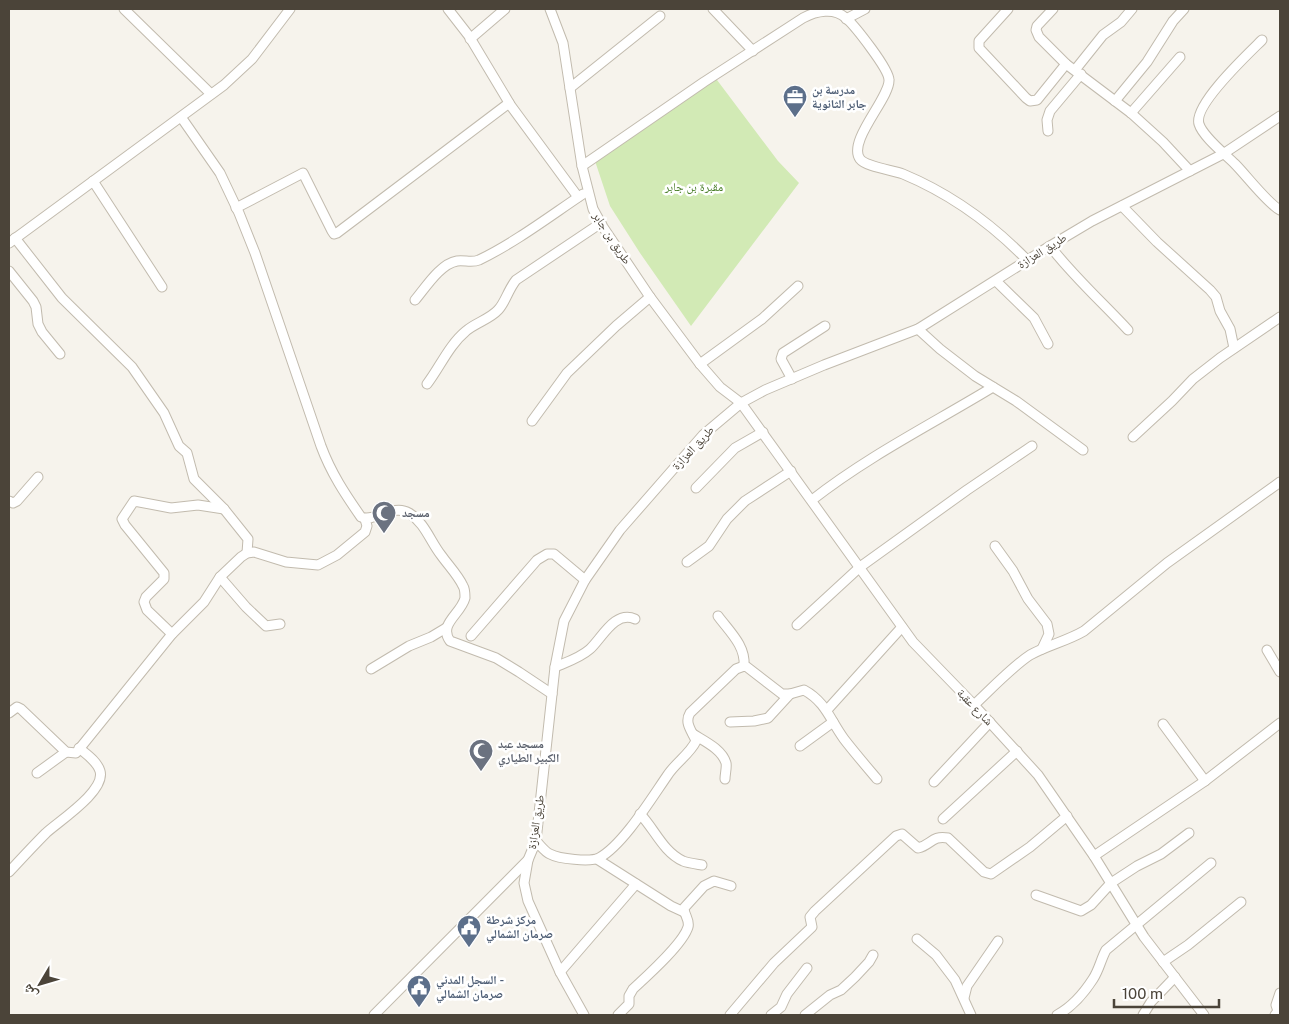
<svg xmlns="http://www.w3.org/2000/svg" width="1289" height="1024" font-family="'Public Sans','Noto Naskh Arabic',sans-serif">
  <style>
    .green { fill: #d2eab5 }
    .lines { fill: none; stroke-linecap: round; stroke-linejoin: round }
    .minor-casing { stroke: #c2bbae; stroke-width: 11 }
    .minor { stroke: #fff; stroke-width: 9 }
    .labels { text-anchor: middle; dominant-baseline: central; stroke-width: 5; stroke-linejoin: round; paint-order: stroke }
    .service-label { font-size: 12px; font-weight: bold; fill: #4e5e75; stroke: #fff; text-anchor: start }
    .park-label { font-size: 12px; fill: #4a7f2a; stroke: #fff }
    .street-label { font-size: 12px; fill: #4b4439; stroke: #fff }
    .worship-label { font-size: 12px; font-weight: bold; fill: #5b616d; stroke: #fff; text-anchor: start }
  </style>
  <rect width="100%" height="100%" fill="#f6f3ec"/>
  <polygon class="green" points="714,76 778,161 799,183 691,326 640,253 610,206 594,158"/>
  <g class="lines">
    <defs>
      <g id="minor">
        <polyline points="124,9 211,94"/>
        <polyline points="448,9 469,36 511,106 578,197"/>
        <polyline points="550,9 563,43 582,166 593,209 603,227 650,297 700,364 720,387 741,403 913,642 974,705 1038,775 1094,856 1144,937 1204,1015"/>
        <polyline points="713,9 753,51"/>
        <polyline points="1008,9 979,41 979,48 1026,98 1030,101 1037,100 1066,64"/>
        <polyline points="1053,9 1037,26 1036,30 1039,37 1066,64 1131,113 1163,142 1190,171"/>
        <polyline points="846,19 865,9"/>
        <polyline points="470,39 505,9"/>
        <path d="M1262 40C1249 53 1193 105 1199 124 1203 137 1225 154 1235 164 1246 175 1268 204 1280 210"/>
        <polyline points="1075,70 1103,35 1121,22 1132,9"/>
        <polyline points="570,88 660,16"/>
        <polyline points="1115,101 1147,62 1173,21 1184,9"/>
        <polyline points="1131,113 1180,57"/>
        <path d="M181 117 220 173 239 213 255 253 321 446C331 473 345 494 361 517 374 523 393 503 409 513 425 523 430 541 441 555 448 565 458 575 463 586 465 589 465 595 465 598 461 614 438 624 450 641L496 658 519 672 552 694"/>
        <polyline points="1048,131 1047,120 1050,111 1081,74"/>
        <path d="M582 166 704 82 803 18C816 11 834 7 846 18 855 26 889 69 889 80 890 98 847 141 860 159 866 167 893 170 903 174 951 194 990 222 1027 260"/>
        <polyline points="93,181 162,287"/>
        <polyline points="1122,206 1157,242 1210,290 1216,297 1220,311 1230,329 1234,348"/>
        <polyline points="236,208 303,173 332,231 334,234 337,233 509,103"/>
        <polyline points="15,238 62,298 132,367 164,413 179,446 187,453 194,479 224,509 248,539 247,553"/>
        <polyline points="9,243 224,85 252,59 290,9"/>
        <path d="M1050 246C1073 276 1102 302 1128 330"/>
        <polyline points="9,271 33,301 36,307 38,324 42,332 60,354"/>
        <polyline points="996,281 1034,318 1048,344"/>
        <path d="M415 300C426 287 440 264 457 261 465 260 472 263 479 260 516 242 550 216 583 194"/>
        <polyline points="918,329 940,349 975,376 1016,401 1083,450"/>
        <polyline points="700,364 762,319 798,286"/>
        <polyline points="792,379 781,359 783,353 825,326"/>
        <path d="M427 384C440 367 449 345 466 331 475 323 490 319 498 310 505 303 508 290 516 280L601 223"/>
        <polyline points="532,421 567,373 616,326 650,297"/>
        <polyline points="1133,437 1172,401 1193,379 1220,358 1280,317"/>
        <polyline points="696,488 735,448 763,432"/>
        <path d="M812 500C868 456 932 424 993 387"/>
        <polyline points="9,501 13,503 17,501 38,477"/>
        <polyline points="995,546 1013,571 1028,599 1047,624 1049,634 1042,649"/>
        <polyline points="687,562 709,546 727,519 745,501 791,471"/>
        <polyline points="220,577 246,607 266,626 280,624"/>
        <path d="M718 616C729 631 746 646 744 666"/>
        <polyline points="797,625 860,567 967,490 1032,446"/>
        <polyline points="172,634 147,610 144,602 146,597 164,579 164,573 125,525 122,519 134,501 171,508 198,505 224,509"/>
        <polyline points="471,636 537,560 547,554 554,554 585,580"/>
        <polyline points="1267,650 1280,672"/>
        <path d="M555 667C567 662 580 658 590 649 602 638 615 610 635 619"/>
        <polyline points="371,669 409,646 431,637 446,628"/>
        <path d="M974 705C990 690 1013 666 1030 655 1048 645 1067 641 1084 631L1167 563 1280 482"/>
        <polyline points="827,710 902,627"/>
        <polyline points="9,713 17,707 21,709 66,752 76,753 172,634 204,602 220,577 241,557 247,553 254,552 286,562 318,565 337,555 365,532 367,526 365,519"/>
        <polyline points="730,722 754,721 768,718 790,694"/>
        <polyline points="1163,724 1205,781"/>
        <path d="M693 734C704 741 722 749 726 763 727 767 725 774 725 779"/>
        <polyline points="800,746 833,722"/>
        <polyline points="37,773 66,752"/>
        <polyline points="934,782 990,722"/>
        <path d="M640 814C654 828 663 852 683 861 688 863 696 864 702 865"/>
        <polyline points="943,819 1017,751"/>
        <path d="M536 841C540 845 545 852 550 854 559 859 590 862 599 858 623 845 651 799 667 776 675 763 690 754 696 741 692 731 684 723 690 713L736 669 744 666 747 667 782 694H790L804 690C826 702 830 720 844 739 854 752 866 766 877 779"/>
        <polyline points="1094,856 1205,781 1280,723"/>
        <polyline points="597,859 671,906 684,912"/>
        <polyline points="528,860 524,883 528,901 560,972 584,1015"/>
        <path d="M9 872C21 859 33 846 46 833 59 821 106 791 100 771 97 761 86 754 79 748"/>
        <polyline points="1036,895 1081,911 1091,905 1111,883 1137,866 1161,854 1189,833"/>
        <polyline points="917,939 936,955 955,980 971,1015"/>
        <polyline points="1163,962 1188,945 1241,902"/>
        <polyline points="560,972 636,884"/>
        <polyline points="964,998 967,986 998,941"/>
        <polyline points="374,1015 528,860 536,841 555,667 564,621 585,580 620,530 703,435 741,403 765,390 824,365 918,329 1050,246 1092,221 1223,154 1280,116"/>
        <path d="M618 1015 629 1004V996L633 989C647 976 683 944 688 927 690 920 684 915 684 908L704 886 714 881 731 886"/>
        <path d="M730 1015 774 963 812 927 810 917 815 911 896 836 902 834 918 848C931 845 932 835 948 838L984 872 991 874 1030 847 1067 816"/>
        <polyline points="771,1015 781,1007 787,994 807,968"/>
        <polyline points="805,1015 830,995 841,990 855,977 869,962 873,955"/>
        <path d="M1057 1015C1072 1007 1084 993 1093 979 1099 970 1101 959 1106 950L1211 863"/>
        <polyline points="1143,1015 1151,1002 1175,977"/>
        <polyline points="1275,1015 1278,1011 1276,1005 1280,993"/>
      </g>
    </defs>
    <use href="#minor" class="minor-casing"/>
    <use href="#minor" class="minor"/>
  </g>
  <defs>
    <symbol id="office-pin" viewBox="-11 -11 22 30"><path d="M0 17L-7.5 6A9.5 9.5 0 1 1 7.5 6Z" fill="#5c6f8a" stroke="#fff"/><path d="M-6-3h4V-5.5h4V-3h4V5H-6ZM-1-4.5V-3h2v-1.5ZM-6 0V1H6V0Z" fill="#fff"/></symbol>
    <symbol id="mosque-pin" viewBox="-11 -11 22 30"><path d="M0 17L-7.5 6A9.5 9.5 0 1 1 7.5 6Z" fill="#6b7280" stroke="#fff"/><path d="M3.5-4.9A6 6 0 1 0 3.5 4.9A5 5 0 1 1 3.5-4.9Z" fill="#fff"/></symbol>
    <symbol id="civic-pin" viewBox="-11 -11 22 30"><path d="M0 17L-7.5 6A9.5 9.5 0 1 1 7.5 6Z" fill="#5c6f8a" stroke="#fff"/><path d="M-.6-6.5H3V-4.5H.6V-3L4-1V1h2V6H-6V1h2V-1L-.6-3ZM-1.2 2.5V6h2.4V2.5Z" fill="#fff"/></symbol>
  </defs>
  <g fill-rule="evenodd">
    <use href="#office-pin" x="781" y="83" width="28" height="38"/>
    <use href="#mosque-pin" x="370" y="499" width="28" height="38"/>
    <use href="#mosque-pin" x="467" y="737" width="28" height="38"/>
    <use href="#civic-pin" x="455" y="913" width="28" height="38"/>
    <use href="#civic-pin" x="405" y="973" width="28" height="38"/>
  </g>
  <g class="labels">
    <g class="service-label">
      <text x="812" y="90">مدرسة بن<tspan x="812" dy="14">جابر الثانوية</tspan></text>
      <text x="486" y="920">مركز شرطة<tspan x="486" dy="14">صرمان الشمالي</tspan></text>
      <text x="436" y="980">السجل المدني -<tspan x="436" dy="14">صرمان الشمالي</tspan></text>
    </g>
    <g class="park-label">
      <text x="694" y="187">مقبرة بن جابر</text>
    </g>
    <g class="street-label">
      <text transform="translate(612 238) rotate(57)">طريق بن جابر</text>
      <text transform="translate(1042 251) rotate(-32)">طريق العزازة</text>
      <text transform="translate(693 448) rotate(-47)">طريق العزازة</text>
      <text transform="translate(975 707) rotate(46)">شارع عقبة</text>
      <text transform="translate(536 822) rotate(-81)">طريق العزازة</text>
    </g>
    <g class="worship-label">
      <text x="402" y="513">مسجد</text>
      <text x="498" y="744">مسجد عبد<tspan x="498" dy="14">الكبير الطياري</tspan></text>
    </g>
  </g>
  <rect width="1289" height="1024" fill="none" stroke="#4b4439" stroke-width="20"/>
  <g transform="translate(40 984) rotate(232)" stroke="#ffffff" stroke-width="4" paint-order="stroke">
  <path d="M0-4L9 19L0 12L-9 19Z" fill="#4b4439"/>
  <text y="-8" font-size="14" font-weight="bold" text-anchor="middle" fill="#4b4439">ش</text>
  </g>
  <path d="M1114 999v8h105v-8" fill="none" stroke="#4b4439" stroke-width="2.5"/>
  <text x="1122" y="999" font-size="15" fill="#4b4439" stroke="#ffffff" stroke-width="4" paint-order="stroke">100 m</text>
</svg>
